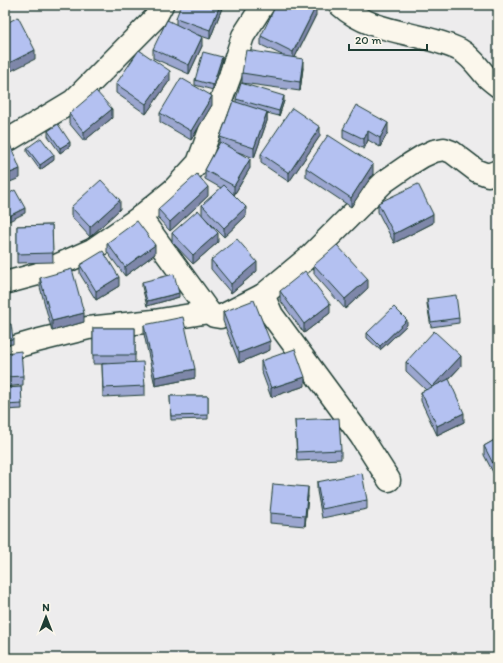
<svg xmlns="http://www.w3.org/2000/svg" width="503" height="663" font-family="Itim,sans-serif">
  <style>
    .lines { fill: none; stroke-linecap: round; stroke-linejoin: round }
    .minor-casing { stroke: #1f3d34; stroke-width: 25 }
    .minor { stroke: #fbf7ec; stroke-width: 22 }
    .wall { fill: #9ba6cf; stroke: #1f3d34 }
    .shaded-wall { fill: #7e87a9; stroke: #1f3d34 }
    .building { fill: #b4c1f1; stroke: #1f3d34 }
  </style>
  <rect width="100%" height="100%" fill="#edeced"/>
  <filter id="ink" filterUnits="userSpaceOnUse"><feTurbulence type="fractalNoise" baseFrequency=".025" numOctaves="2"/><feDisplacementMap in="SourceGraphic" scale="8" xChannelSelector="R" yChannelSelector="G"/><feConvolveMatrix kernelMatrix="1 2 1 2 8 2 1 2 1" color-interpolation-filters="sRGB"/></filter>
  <g filter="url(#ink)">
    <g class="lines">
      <defs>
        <g id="minor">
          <path d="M340 5C373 35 421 31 460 50 471 56 478 67 486 76 490 80 494 83 498 86"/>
          <polyline points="5,142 73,101 155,18 162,5"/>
          <polyline points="140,217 209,312 214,316 220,317 263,295 310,256 384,182 410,164 423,156 434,151 444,149 452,152 477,171 488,175 498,171"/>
          <polyline points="5,283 38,274 92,250 140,217 173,190 198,163 230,76 243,36 263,5"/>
          <polyline points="263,295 272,315 361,436 389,480"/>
          <polyline points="5,350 36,341 88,328 154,321 209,312"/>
        </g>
      </defs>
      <use href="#minor" class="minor-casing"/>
      <use href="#minor" class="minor"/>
    </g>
    <g class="wall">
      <polygon points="222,5 222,8 210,39 198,35 202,46 189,74 153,58 153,49 176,25 176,18"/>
      <polygon points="316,15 295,57 303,68 300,91 242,83 242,73 282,55 261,45 261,36"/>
      <polygon points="222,62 213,90 195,85 195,80"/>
      <polygon points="170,80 146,114 116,93 116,84"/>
      <polygon points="236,99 284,101 279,116 267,113 267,121 254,158 238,152 250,168 234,195 233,194 246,216 224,237 202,215 202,205 221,188 205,179 205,170 220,142 220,137 236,102"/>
      <polygon points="212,105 191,140 160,122 160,113"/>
      <polygon points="69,114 112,118 84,141 69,123"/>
      <polygon points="343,129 388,132 380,147 368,140 364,149 343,138"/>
      <polygon points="48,131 70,146 60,153 48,136"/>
      <polygon points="320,136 289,182 261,163 261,154"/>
      <polygon points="27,148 54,160 40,170 27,152"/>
      <polygon points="306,168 373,174 351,207 306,177"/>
      <polygon points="208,196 170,231 158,218 158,209"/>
      <polygon points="378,203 433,223 394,243 378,212"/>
      <polygon points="71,207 120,209 90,237 71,216"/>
      <polygon points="52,225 53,262 17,263 17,226"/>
      <polygon points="172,233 218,242 193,264 172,242"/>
      <polygon points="107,243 155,254 125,276 107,252"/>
      <polygon points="211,260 257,271 231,293 211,269"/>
      <polygon points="80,265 119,286 96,300 80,274"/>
      <polygon points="314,265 368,288 345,309 314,274"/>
      <polygon points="40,278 84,322 52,331 40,287"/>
      <polygon points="142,282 179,297 147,306 142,287"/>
      <polygon points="5,289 8,289 8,325 13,339 13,344 5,345"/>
      <polygon points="280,291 330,313 304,333 280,300"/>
      <polygon points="427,299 459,318 459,323 431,327 427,304"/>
      <polygon points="223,312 270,350 239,363 223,321"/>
      <polygon points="144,325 195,378 155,386 144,334"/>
      <polygon points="407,325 380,350 367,338 367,333"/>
      <polygon points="93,328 135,328 135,362 145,386 145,395 103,397 102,364 107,364 93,364"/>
      <polygon points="5,353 23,376 23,385 5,387"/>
      <polygon points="261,361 305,386 271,397 261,370"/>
      <polygon points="406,362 461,366 448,380 464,422 437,435 421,401 421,392 426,390 406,371"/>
      <polygon points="21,387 22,409 5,410 5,388"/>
      <polygon points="170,396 208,396 208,419 171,420"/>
      <polygon points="295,420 341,450 341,459 297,461"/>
      <polygon points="498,438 498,482 484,455 484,446"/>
      <polygon points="317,482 367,500 367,509 322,518 317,491"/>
      <polygon points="308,496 305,526 270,523 270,513"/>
    </g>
    <g class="shaded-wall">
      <polygon points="220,5 222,5 222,8 210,39 210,30"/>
      <polygon points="316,6 316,15 293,61 293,52"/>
      <polygon points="202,37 202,46 189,74 189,65"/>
      <polygon points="35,50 35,59 5,74 5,65"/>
      <polygon points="222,57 222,62 213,90 213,85"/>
      <polygon points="303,59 303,68 300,91 300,82"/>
      <polygon points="170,71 170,80 146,114 146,104"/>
      <polygon points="212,96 212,105 191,140 191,131"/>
      <polygon points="284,96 284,101 279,116 279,111"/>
      <polygon points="112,109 112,118 84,141 84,132"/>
      <polygon points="267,112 267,121 254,158 254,148"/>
      <polygon points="388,123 388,132 380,147 380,138"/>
      <polygon points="320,127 320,136 289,182 289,173"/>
      <polygon points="368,131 368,140 364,149 364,139"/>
      <polygon points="70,142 70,146 60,153 60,148"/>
      <polygon points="54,155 54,160 40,170 40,165"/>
      <polygon points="250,159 250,168 234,195 234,186"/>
      <polygon points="373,164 373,174 351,207 351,198"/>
      <polygon points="20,169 20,178 5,184 5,175"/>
      <polygon points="208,187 208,196 170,231 170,222"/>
      <polygon points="120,200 120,209 90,237 90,227"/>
      <polygon points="246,207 246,216 224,237 224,228"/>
      <polygon points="25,208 25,213 5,223 5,218"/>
      <polygon points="433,214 433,223 394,243 394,234"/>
      <polygon points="218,233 218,242 193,264 193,255"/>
      <polygon points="155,245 155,254 125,276 125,267"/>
      <polygon points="257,262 257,271 231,293 231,284"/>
      <polygon points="119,277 119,286 96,300 96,291"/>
      <polygon points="368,279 368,288 345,309 345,299"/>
      <polygon points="179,293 179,297 147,306 147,301"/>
      <polygon points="330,304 330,313 304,333 304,324"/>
      <polygon points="84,313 84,322 52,331 52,321"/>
      <polygon points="407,320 407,325 380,350 380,346"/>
      <polygon points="270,341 270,350 239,363 239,353"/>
      <polygon points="461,356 461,366 432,396 432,387"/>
      <polygon points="195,369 195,378 155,386 155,377"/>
      <polygon points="305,377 305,386 271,397 271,388"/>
      <polygon points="464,413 464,422 437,435 437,426"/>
      <polygon points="308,487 308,496 305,526 305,516"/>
    </g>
    <g class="building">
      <polygon points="181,5 220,5 210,30 176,18"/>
      <polygon points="276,5 313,5 316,6 293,52 261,36"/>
      <polygon points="18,17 35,50 5,65 5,24"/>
      <polygon points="167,20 202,37 189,65 153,49"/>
      <polygon points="139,50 170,71 146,104 116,84"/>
      <polygon points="246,50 303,59 300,82 242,73"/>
      <polygon points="203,52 222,57 213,85 195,80"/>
      <polygon points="181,78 212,96 191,131 160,113"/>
      <polygon points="241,83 284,96 279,111 236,99"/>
      <polygon points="96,91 112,109 84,132 69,114"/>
      <polygon points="233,101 267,112 254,148 220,137"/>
      <polygon points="356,105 388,123 380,138 368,131 364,139 343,129"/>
      <polygon points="292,108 320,127 289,173 261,154"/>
      <polygon points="58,124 70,142 60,148 48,131"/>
      <polygon points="328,135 373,164 351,198 306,168"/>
      <polygon points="41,138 54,155 40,165 27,148"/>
      <polygon points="9,142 20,169 5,175 5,144"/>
      <polygon points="220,142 250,159 234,186 205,170"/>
      <polygon points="197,174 208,187 170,222 158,209"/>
      <polygon points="101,180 120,200 90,227 71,207"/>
      <polygon points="418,184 433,214 394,234 378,203"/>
      <polygon points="224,185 246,207 224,228 202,205"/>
      <polygon points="15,190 25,208 5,218 5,196"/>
      <polygon points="198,210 218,233 193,255 172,233"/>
      <polygon points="137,221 155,245 125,267 107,243"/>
      <polygon points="52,225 53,253 17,254 17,226"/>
      <polygon points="237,239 257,262 231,284 211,260"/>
      <polygon points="337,245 368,279 345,299 314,265"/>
      <polygon points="103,251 119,277 96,291 80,265"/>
      <polygon points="72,269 84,313 52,321 40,278"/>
      <polygon points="305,271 330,304 304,324 280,291"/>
      <polygon points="174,274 179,293 147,301 142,282"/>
      <rect x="5" y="289" width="3" height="27"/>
      <polygon points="456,295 459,318 431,322 427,299"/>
      <polygon points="254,300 270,341 239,353 223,312"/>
      <polygon points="394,307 407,320 380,346 367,333"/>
      <polygon points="183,317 195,369 155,377 144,325"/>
      <polygon points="11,324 13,339 5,340 5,325"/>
      <rect x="93" y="328" width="42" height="27"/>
      <polygon points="434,331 461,356 432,387 449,379 464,413 437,426 421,392 432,387 406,362"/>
      <polygon points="295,349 305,377 271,388 261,361"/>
      <polygon points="21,351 23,376 5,377 5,353"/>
      <polygon points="143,362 145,386 103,388 102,364"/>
      <polygon points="21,387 22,404 5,405 5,388"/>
      <polygon points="170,396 208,396 208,415 171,416"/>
      <polygon points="339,418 341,450 297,452 295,420"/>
      <polygon points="498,438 498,473 484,446"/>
      <polygon points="362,473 367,500 322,509 317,482"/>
      <polygon points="273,484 308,487 305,516 270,513"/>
    </g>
  </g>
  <rect width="503" height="663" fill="none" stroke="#fbf7ec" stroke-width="20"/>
  <rect x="10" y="10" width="483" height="643" fill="none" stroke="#1f3d34" stroke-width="1.5" filter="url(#ink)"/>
  <g transform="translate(46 617)" stroke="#fbf7ec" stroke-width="3" paint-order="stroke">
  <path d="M0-3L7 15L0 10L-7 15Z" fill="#1f3d34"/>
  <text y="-6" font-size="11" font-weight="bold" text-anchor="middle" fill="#1f3d34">N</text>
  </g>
  <path d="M349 44v6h78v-6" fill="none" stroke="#1f3d34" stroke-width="2"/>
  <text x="355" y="44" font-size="12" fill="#1f3d34" stroke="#fbf7ec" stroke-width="3" paint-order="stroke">20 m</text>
</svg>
